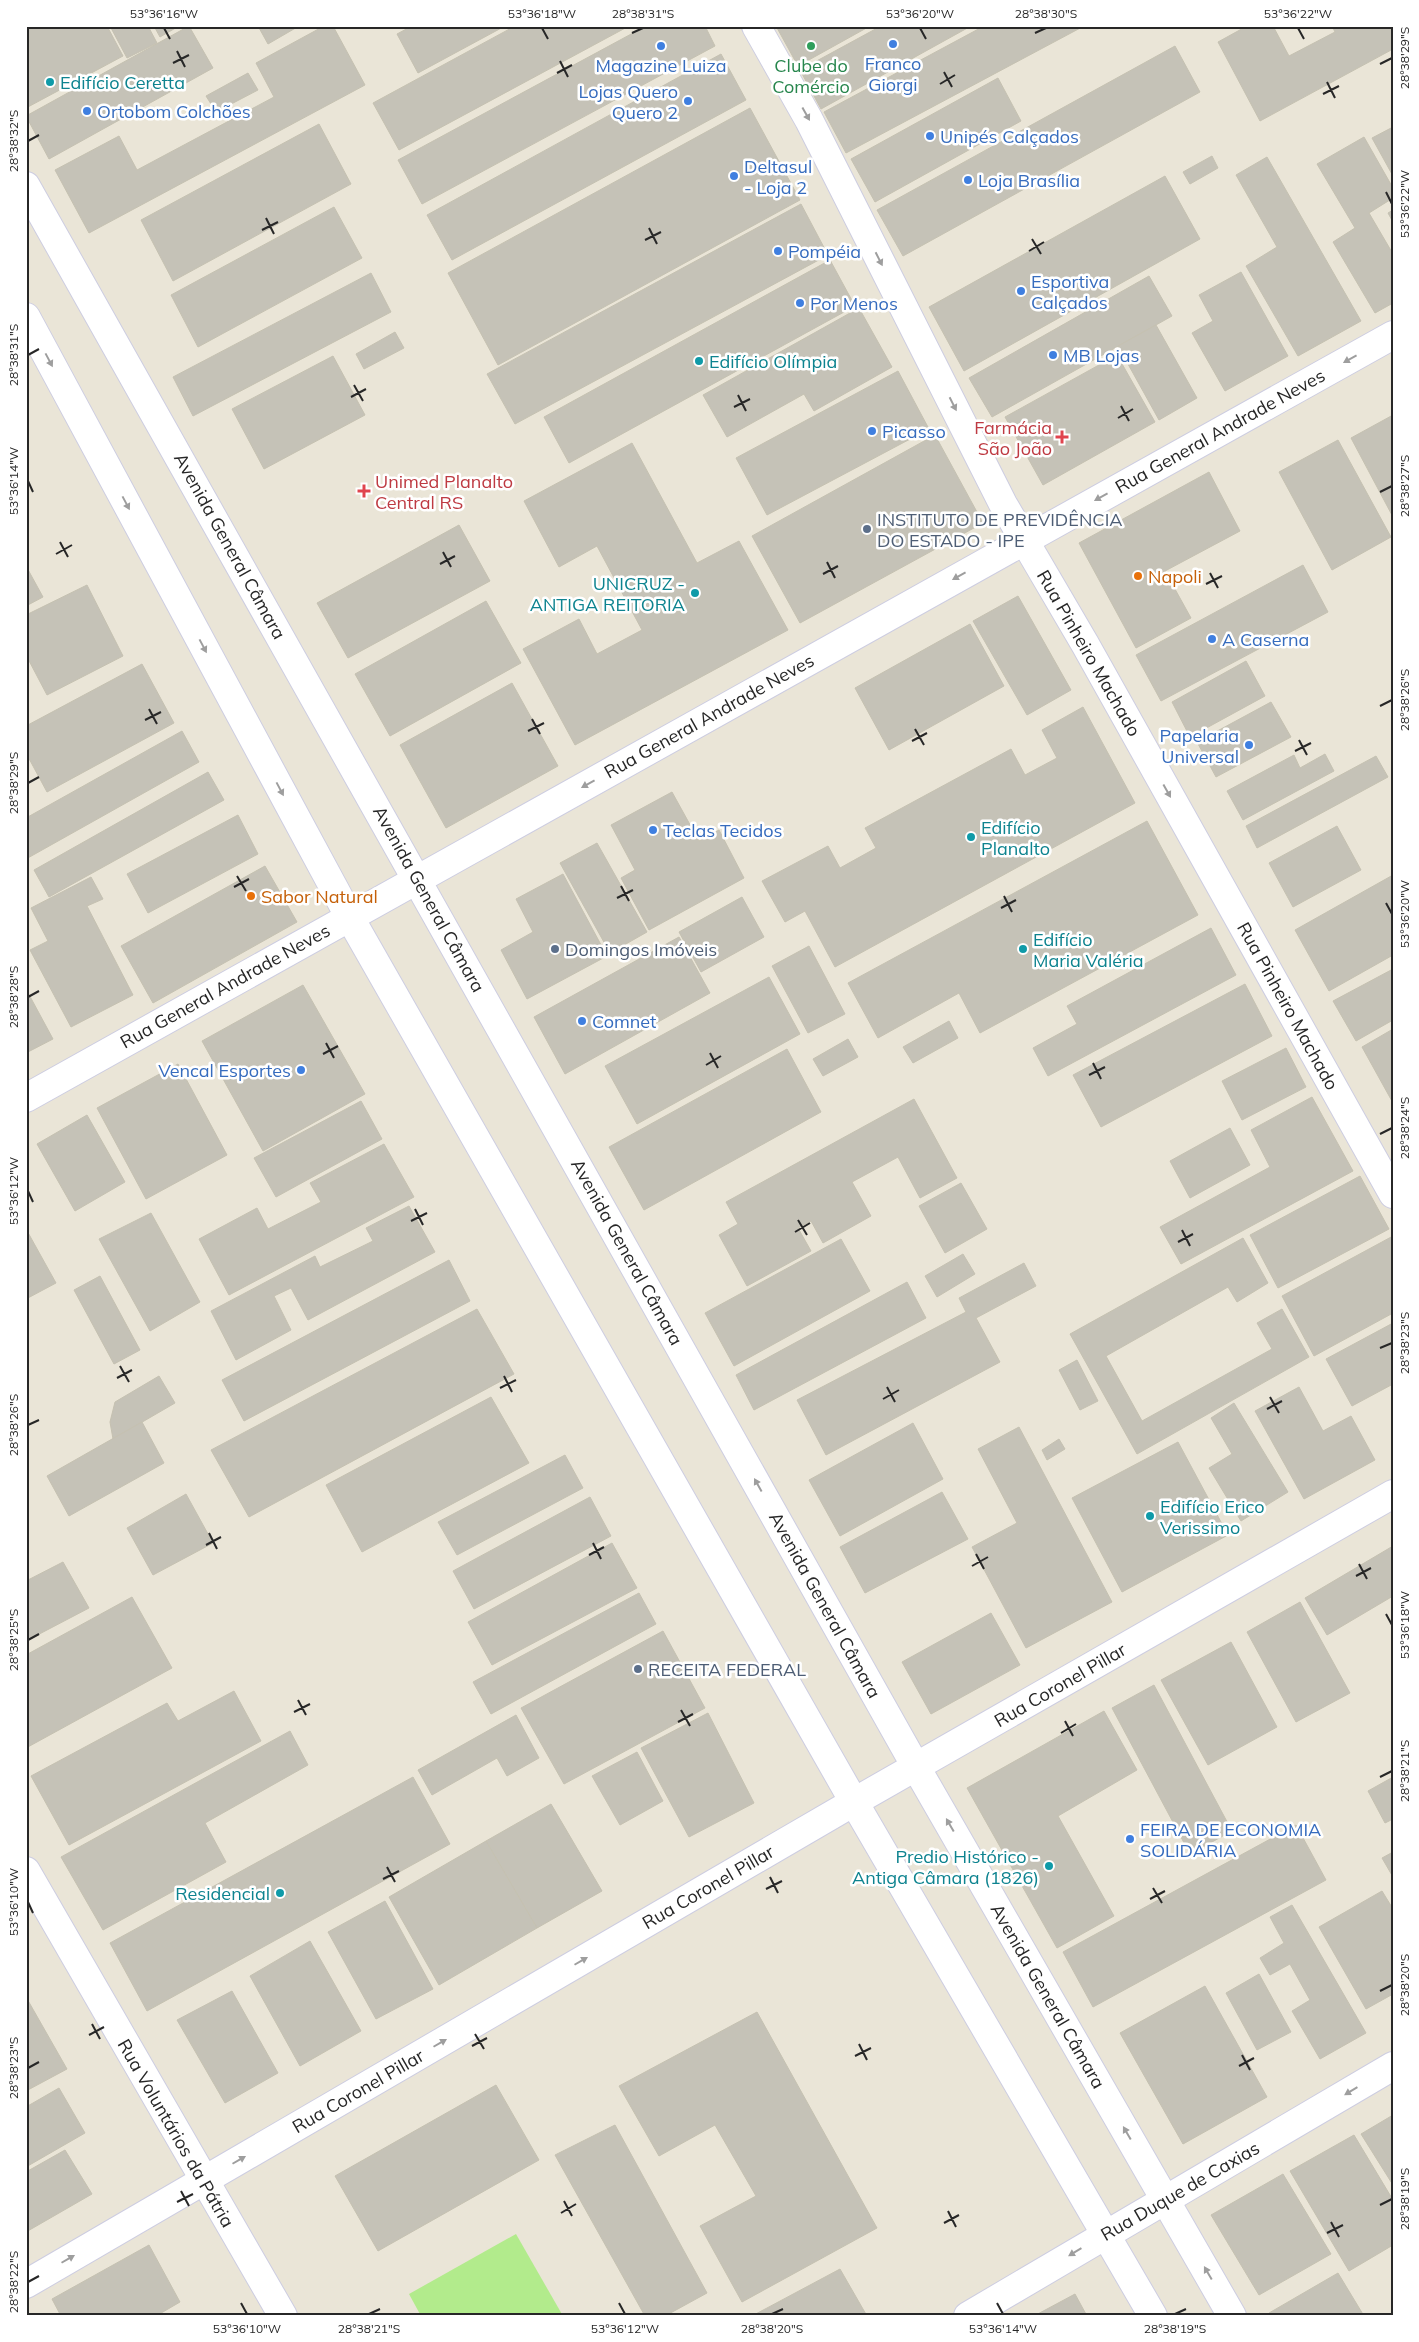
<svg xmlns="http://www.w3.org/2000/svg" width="1419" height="2342" font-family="Mulish,sans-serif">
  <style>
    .pitch { fill: #b2eb8c }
    .building { fill: #c5c2b7; stroke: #c5c1b1 }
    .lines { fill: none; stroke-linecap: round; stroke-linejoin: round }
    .minor-casing { stroke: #cdcde1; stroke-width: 30 }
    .tertiary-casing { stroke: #cdcde1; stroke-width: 30 }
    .secondary-casing { stroke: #cdcde1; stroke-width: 30 }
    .minor { stroke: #fff; stroke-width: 28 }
    .tertiary { stroke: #fff; stroke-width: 28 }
    .secondary { stroke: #fff; stroke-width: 28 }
    .oneway { fill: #9e9e9e }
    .ticks { fill: none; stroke: #272727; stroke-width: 2 }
    .shop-dot { fill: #3f7fe0; stroke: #fff; stroke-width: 2 }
    .leisure-dot { fill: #2e9e5b; stroke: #fff; stroke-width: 2 }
    .culture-dot { fill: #0f9aa8; stroke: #fff; stroke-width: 2 }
    .health-dot { fill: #e0444e; stroke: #fff; stroke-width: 2 }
    .service-dot { fill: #5c6f8a; stroke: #fff; stroke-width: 2 }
    .food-dot { fill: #e8710a; stroke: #fff; stroke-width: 2 }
    .labels { text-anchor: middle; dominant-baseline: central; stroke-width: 5; stroke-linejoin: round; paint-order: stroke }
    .shop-label { font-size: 18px; fill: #366cbe; stroke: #fff; text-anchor: start }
    .leisure-label { font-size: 18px; fill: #27864d; stroke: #fff }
    .culture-label { font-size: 18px; fill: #0d838f; stroke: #fff; text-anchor: start }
    .health-label { font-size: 18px; fill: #be3a42; stroke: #fff; text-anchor: end }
    .street-label { font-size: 18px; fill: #272727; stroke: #fff }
    .service-label { font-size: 18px; fill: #4e5e75; stroke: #fff; text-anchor: start }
    .food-label { font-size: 18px; fill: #c56008; stroke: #fff; text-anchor: start }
    .neatline { fill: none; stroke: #272727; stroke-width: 2 }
    .ticks-label { font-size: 12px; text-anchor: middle; fill: #272727 }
  </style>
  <rect width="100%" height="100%" fill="#eae5d7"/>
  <polygon class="pitch" points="516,2234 563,2316 421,2316 409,2294"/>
  <g class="building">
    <polygon points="107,26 123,56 26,108 26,27"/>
    <polygon points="110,26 148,26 157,43 127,58"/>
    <polygon points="154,26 179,26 160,37"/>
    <polygon points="189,26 213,68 49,159 26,116"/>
    <polygon points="258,26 299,26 268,44"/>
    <polygon points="324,26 333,26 365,85 89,233 55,170 119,136 137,170 274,97 256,63"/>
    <polygon points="412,26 505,26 418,73 397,34"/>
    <polygon points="515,26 629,26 399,150 373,103"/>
    <polygon points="646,26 705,26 715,46 422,204 398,160"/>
    <polygon points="776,26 870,26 798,66"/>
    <polygon points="881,26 971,26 821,109 800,70"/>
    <polygon points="984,26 1084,26 846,153 824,112"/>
    <polygon points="1247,26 1273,26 1289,56 1335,32 1332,26 1393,26 1393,49 1260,121 1218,42"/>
    <polygon points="1175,46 1200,92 903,256 877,210"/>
    <polygon points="721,54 746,100 452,260 427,215"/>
    <polygon points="248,73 258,90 216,112 206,96"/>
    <polygon points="998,78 1021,121 875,202 851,159"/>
    <polygon points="750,108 800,200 498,365 448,273"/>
    <polygon points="319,124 351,184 173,281 141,220"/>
    <polygon points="1393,127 1393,176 1372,138"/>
    <polygon points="1364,137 1393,188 1393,198 1369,213 1393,254 1393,303 1375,313 1333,242 1355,228 1317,164"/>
    <polygon points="1212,156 1218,168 1190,184 1183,172"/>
    <polygon points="1267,157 1361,321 1298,356 1246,266 1277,247 1236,175"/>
    <polygon points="1165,176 1200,239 964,371 929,307"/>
    <polygon points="801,204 828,255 515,424 487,374"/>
    <polygon points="334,207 362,258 198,347 171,295"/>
    <polygon points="1393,210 1393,222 1388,213"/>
    <polygon points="830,260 855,306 569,463 544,417"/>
    <polygon points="1241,272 1288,356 1225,391 1192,333 1213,321 1199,295"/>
    <polygon points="371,273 391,312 193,416 173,377"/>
    <polygon points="1149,276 1172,316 992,417 969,378"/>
    <polygon points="859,308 892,367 814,411 804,394 727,437 703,395"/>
    <polygon points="1156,325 1197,398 1159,420 1118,346"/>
    <polygon points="395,332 404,348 364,369 356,354"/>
    <polygon points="1117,355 1155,422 1043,485 1005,417"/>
    <polygon points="333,356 365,415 264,469 232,409"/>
    <polygon points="898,371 929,429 767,515 736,458"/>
    <polygon points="1393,415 1393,517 1351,438"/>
    <polygon points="935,435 983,523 800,623 752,536"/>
    <polygon points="1338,440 1391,537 1332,570 1279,472"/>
    <polygon points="632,443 697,563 739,541 788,630 575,745 523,649 579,619 597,654 642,630 597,546 559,567 524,501"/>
    <polygon points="1209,472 1240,531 1165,571 1191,618 1136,648 1079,543"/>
    <polygon points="459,525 490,581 348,658 317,603"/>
    <polygon points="1303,565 1328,612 1161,701 1136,655"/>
    <polygon points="26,566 43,597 26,606"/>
    <polygon points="87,585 123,656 47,695 26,655 26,615"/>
    <polygon points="1018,596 1071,690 1027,715 973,621"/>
    <polygon points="486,601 521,663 390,736 355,674"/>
    <polygon points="970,624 1004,686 889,750 855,688"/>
    <polygon points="1246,661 1265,696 1190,737 1172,702"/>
    <polygon points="142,664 174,723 47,792 26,753 26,726"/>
    <polygon points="512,683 558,766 446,828 400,745"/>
    <polygon points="1271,702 1291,737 1216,777 1197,742"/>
    <polygon points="1083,707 1135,803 835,967 805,911 785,922 762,881 828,846 840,868 876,848 865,828 1011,749 1025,775 1057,758 1042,730"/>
    <polygon points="182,731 199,762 26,859 26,818"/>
    <polygon points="1325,754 1334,771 1243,820 1227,791 1294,755 1300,768"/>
    <polygon points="1376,756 1388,777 1257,848 1246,826"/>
    <polygon points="208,772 224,800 49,897 34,870"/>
    <polygon points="672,792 699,841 719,830 744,878 649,930 621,878 635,870 611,825"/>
    <polygon points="238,815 258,854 148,913 127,874"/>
    <polygon points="1147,821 1198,915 980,1033 959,993 878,1038 848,983"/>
    <polygon points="1337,826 1361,870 1293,907 1269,863"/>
    <polygon points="597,843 647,932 610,953 560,863"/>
    <polygon points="265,866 297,922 153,1003 121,946"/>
    <polygon points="563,874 607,956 527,999 501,950 533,932 516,899"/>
    <polygon points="1393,875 1393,955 1329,991 1295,930"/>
    <polygon points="91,877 103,899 87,906 133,995 71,1027 30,950 48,941 31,908"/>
    <polygon points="742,897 764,937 701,972 679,932"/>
    <polygon points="1211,928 1236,975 1048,1076 1033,1048 1077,1024 1067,1006"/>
    <polygon points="679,937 710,993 565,1074 534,1017"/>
    <polygon points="809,946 845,1014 808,1033 772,966"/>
    <polygon points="1393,969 1393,1020 1356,1041 1333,1001"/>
    <polygon points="769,977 800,1034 637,1124 605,1066"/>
    <polygon points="1245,984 1272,1036 1101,1127 1073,1075"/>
    <polygon points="303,985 365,1094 263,1151 202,1041"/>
    <polygon points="26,989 53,1039 26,1053"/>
    <polygon points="949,1021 958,1038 913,1063 903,1047"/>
    <polygon points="1393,1029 1393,1103 1362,1047"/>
    <polygon points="848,1039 858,1057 823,1076 813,1059"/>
    <polygon points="1286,1048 1306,1087 1242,1120 1222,1081"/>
    <polygon points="787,1049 821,1112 644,1210 609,1147"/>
    <polygon points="178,1064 227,1155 146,1199 97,1108"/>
    <polygon points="1312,1097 1353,1171 1181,1264 1160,1227 1270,1167 1251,1130"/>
    <polygon points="914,1099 957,1178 920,1198 898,1157 852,1182 871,1216 823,1243 811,1221 798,1228 811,1251 747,1286 719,1235 738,1224 726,1202"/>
    <polygon points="361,1101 382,1139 276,1197 254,1158"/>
    <polygon points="87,1115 125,1182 75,1211 37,1144"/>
    <polygon points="1230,1128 1250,1165 1190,1198 1170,1161"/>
    <polygon points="384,1144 414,1197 229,1295 199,1239 257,1208 268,1229 321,1202 310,1183"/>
    <polygon points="1360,1176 1389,1229 1278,1288 1250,1235"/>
    <polygon points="961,1183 987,1229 945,1253 919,1206"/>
    <polygon points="409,1206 435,1252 308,1320 291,1288 274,1296 291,1330 236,1360 211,1311 315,1256 320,1267 373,1241 366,1228"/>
    <polygon points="151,1213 200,1302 150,1331 99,1239"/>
    <polygon points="26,1229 56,1283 26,1299"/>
    <polygon points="1393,1236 1393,1313 1314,1356 1282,1296"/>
    <polygon points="1243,1238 1268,1283 1237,1302 1228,1287 1106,1356 1142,1421 1272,1349 1257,1323 1282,1309 1309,1357 1137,1454 1070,1334"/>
    <polygon points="841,1239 870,1291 734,1366 705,1313"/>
    <polygon points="963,1254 975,1274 937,1297 925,1276"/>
    <polygon points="449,1260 470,1301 244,1421 222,1380"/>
    <polygon points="1024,1263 1036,1286 976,1318 1000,1362 826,1455 797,1400 966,1312 959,1298"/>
    <polygon points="100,1276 140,1350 114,1364 74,1290"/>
    <polygon points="907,1282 926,1318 754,1410 736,1375"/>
    <polygon points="477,1309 514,1374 249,1517 211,1450"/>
    <polygon points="1393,1323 1393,1384 1352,1406 1326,1359"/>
    <polygon points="1077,1360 1098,1401 1080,1410 1059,1370"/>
    <polygon points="159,1376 175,1403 113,1439 110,1422 115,1402"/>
    <polygon points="1299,1387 1323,1431 1351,1416 1375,1460 1304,1499 1255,1411"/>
    <polygon points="491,1397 529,1463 362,1552 326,1485"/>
    <polygon points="1234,1403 1288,1492 1241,1521 1209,1468 1232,1454 1211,1418"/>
    <polygon points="142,1422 164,1463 69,1516 47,1476"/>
    <polygon points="913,1423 943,1479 840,1536 809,1480"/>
    <polygon points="1019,1427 1112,1602 1026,1648 972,1547 1017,1523 978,1449"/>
    <polygon points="1059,1439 1065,1449 1047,1460 1042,1450"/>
    <polygon points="1178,1442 1228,1535 1122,1592 1072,1498"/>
    <polygon points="565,1455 583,1488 457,1555 438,1522"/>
    <polygon points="942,1492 968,1539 865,1593 840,1547"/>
    <polygon points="186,1494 213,1543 153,1575 127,1528"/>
    <polygon points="590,1497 611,1536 474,1609 453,1571"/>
    <polygon points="612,1543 637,1588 492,1665 468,1622"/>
    <polygon points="1393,1546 1393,1596 1327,1635 1305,1598"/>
    <polygon points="63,1562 89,1608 26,1641 26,1581"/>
    <polygon points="639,1593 656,1624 491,1714 473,1682"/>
    <polygon points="132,1597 172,1668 26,1748 26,1655"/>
    <polygon points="1300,1602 1350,1693 1296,1722 1247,1632"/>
    <polygon points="991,1613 1020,1665 931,1714 902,1662"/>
    <polygon points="663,1631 705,1708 564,1784 521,1708"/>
    <polygon points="1231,1642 1277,1727 1208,1765 1161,1680"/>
    <polygon points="1154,1685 1232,1831 1190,1854 1112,1708"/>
    <polygon points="234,1691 261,1741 69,1845 31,1776 167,1703 178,1721"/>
    <polygon points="1104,1711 1137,1770 1058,1816 1114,1916 1057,1948 967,1788"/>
    <polygon points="708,1713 754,1803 689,1837 641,1748"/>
    <polygon points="516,1715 539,1758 507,1776 497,1758 432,1795 418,1770"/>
    <polygon points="290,1731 308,1765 205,1823 226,1862 103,1930 61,1857"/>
    <polygon points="637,1752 663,1801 620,1825 592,1776"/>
    <polygon points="413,1777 450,1844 147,2011 110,1943"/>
    <polygon points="1393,1777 1393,1819 1385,1823 1368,1791"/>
    <polygon points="551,1804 602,1891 537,1928 486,1841"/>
    <polygon points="1296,1825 1326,1880 1093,2007 1063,1952"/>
    <polygon points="486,1841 537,1928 439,1985 389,1897"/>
    <polygon points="1393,1852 1393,1877 1382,1858"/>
    <polygon points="1382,1891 1393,1909 1393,1994 1366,2009 1319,1927"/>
    <polygon points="385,1901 433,1989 376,2019 328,1932"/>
    <polygon points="1292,1905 1366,2033 1320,2059 1292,2011 1310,2000 1290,1964 1270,1975 1260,1958 1284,1943 1270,1917"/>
    <polygon points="310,1941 361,2031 300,2066 250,1976"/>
    <polygon points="1259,1974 1291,2032 1257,2050 1226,1993"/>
    <polygon points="1205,1986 1267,2097 1183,2144 1120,2033"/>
    <polygon points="232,1991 278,2073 225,2103 177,2020"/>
    <polygon points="26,1997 67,2069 26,2091"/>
    <polygon points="757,2012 877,2228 742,2302 700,2226 756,2196 715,2125 659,2156 619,2086"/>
    <polygon points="496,2085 539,2160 378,2251 335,2176"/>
    <polygon points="59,2088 85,2133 26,2167 26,2107"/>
    <polygon points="1393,2115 1393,2185 1361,2134"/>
    <polygon points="615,2125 707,2293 665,2316 645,2316 555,2155"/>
    <polygon points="1354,2135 1393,2200 1393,2245 1349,2271 1290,2171"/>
    <polygon points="65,2150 92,2194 26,2232 26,2172"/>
    <polygon points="1283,2174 1331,2254 1259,2295 1211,2215"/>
    <polygon points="149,2245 180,2302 156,2316 61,2316 52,2299"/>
    <polygon points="840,2269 867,2316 752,2316"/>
    <polygon points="1338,2273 1364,2316 1271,2316 1269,2313"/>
    <polygon points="1075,2294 1087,2316 1034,2316"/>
  </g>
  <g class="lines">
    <defs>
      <polyline id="minor" points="756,26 809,120 1003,504 1085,644 1393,1194"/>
      <g id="tertiary">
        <polyline points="26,1098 1393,335"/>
        <polyline points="26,2284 854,1802 1393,1494"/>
        <polyline points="968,2316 1393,2066"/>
      </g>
      <g id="secondary">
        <polyline points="26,186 916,1767 1232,2316"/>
        <polyline points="26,317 349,916 854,1802 1153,2316"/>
        <polyline points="26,1871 283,2316"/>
      </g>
    </defs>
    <use href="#minor" class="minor-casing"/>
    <use href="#tertiary" class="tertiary-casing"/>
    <use href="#secondary" class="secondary-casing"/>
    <use href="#minor" class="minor"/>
    <use href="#tertiary" class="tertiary"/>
    <use href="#secondary" class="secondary"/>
  </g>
  <defs><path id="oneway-solid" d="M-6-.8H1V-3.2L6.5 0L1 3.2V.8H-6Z" transform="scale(1.25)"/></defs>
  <g class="oneway">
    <use href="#oneway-solid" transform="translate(806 114) rotate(61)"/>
    <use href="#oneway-solid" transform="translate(879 259) rotate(63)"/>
    <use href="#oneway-solid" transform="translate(1350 359) rotate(151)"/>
    <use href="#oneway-solid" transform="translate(49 360) rotate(62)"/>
    <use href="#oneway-solid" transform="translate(953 404) rotate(63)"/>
    <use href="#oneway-solid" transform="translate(1101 497) rotate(151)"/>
    <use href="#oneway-solid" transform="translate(126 503) rotate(62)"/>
    <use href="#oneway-solid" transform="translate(959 576) rotate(151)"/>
    <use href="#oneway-solid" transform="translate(203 646) rotate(62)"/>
    <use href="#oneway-solid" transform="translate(588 784) rotate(151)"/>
    <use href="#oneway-solid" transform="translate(280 789) rotate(62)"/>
    <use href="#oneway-solid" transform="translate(1167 791) rotate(61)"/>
    <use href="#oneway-solid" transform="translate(758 1485) rotate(-119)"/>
    <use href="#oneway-solid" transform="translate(950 1825) rotate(-120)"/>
    <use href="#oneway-solid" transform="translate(581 1961) rotate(-30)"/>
    <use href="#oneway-solid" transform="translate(440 2043) rotate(-30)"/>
    <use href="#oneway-solid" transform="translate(1351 2091) rotate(149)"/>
    <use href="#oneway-solid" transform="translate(1127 2133) rotate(-120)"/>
    <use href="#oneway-solid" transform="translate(239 2160) rotate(-30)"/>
    <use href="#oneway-solid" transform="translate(1075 2252) rotate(149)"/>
    <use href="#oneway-solid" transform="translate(68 2259) rotate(-30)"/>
    <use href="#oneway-solid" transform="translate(1208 2273) rotate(-120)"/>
  </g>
  <path class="ticks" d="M164 28 170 39M542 28 548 39M920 28 926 39M1298 28 1304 39M632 33 643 28M1035 33 1046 28M177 51 185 67M560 61 568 77M173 63 189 55M1380 64 1392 58M944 72 952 87M557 73 572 65M1327 82 1335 98M940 84 955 75M1323 94 1339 86M28 141 39 135M1386 192 1392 204M266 218 274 234M649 228 657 244M262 230 278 222M1032 239 1041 254M645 240 661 232M1029 251 1044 242M28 355 39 349M354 385 363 401M738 395 746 411M351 397 366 389M1121 406 1129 421M734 407 750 399M1118 418 1133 409M28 481 33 492M1380 492 1392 486M60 542 68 557M443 552 451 567M56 554 72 545M827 562 835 578M440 564 455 556M1210 573 1218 588M823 574 838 566M1206 584 1222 576M1380 706 1392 700M149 709 157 724M532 719 540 734M145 720 161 712M915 729 924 745M528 731 544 723M1299 740 1307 755M912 741 927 733M1295 751 1311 743M28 783 39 777M237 876 246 891M621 886 629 901M234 887 249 879M1004 896 1012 912M617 898 633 890M1386 903 1392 914M1001 908 1016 900M28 997 39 991M326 1043 334 1058M710 1053 718 1068M323 1054 338 1046M1093 1063 1101 1079M706 1065 721 1056M1089 1075 1105 1067M1380 1134 1392 1128M28 1191 33 1202M415 1209 423 1225M798 1220 807 1235M411 1221 427 1213M1182 1230 1190 1246M795 1232 810 1223M1178 1242 1193 1234M1380 1348 1392 1343M120 1366 129 1382M504 1376 512 1392M117 1378 132 1370M887 1387 895 1402M500 1388 516 1380M1270 1397 1279 1413M883 1399 899 1390M1267 1409 1282 1401M28 1425 39 1420M209 1533 217 1549M593 1543 601 1559M206 1545 221 1537M976 1554 984 1569M589 1555 604 1547M1359 1564 1367 1579M972 1566 988 1557M1356 1576 1371 1568M1386 1614 1392 1625M28 1640 39 1634M298 1700 306 1715M681 1710 690 1726M294 1712 310 1704M1065 1721 1073 1736M678 1722 693 1714M1061 1733 1076 1724M1380 1777 1392 1771M387 1867 395 1882M770 1877 778 1893M383 1879 399 1871M1153 1888 1162 1903M766 1889 782 1881M1150 1899 1165 1891M28 1902 33 1913M1380 1991 1392 1985M92 2024 100 2039M475 2034 484 2049M89 2035 104 2027M859 2044 867 2060M472 2046 487 2038M1242 2055 1250 2070M855 2056 871 2048M1239 2066 1254 2058M28 2068 39 2062M181 2191 189 2206M564 2201 572 2216M177 2202 193 2194M1380 2205 1392 2199M948 2211 956 2227M561 2213 576 2204M1331 2222 1339 2237M944 2223 959 2215M1327 2233 1343 2225M28 2282 39 2276M241 2303 247 2314M619 2303 625 2314M997 2303 1003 2314M369 2314 380 2309M772 2314 783 2309M1175 2314 1186 2309"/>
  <g class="shop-dot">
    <circle cx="893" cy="44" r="5"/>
    <circle cx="661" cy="46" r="5"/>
    <circle cx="688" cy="101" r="5"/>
    <circle cx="87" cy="111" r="5"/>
    <circle cx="930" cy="136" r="5"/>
    <circle cx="734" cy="176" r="5"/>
    <circle cx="968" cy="180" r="5"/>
    <circle cx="778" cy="251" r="5"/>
    <circle cx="1021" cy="291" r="5"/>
    <circle cx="800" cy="303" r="5"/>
    <circle cx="1053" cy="355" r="5"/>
    <circle cx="872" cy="431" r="5"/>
    <circle cx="1212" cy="639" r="5"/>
    <circle cx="1249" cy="745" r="5"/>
    <circle cx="653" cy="830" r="5"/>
    <circle cx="582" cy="1021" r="5"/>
    <circle cx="301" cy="1070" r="5"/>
    <circle cx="1130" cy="1839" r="5"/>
  </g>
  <circle class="leisure-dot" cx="811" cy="46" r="5"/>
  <g class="culture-dot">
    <circle cx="50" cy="82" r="5"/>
    <circle cx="699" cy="361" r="5"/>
    <circle cx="695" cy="593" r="5"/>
    <circle cx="971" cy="837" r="5"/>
    <circle cx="1023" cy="949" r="5"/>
    <circle cx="1150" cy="1516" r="5"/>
    <circle cx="1049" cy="1866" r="5"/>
    <circle cx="280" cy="1893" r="5"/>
  </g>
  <g class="health-dot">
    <path d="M1059.5 429.5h5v5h5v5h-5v5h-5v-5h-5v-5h5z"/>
    <path d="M361.5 483.5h5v5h5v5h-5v5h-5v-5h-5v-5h5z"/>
  </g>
  <g class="service-dot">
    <circle cx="867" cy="529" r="5"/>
    <circle cx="555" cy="949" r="5"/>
    <circle cx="638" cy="1669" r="5"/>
  </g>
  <g class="food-dot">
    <circle cx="1138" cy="576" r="5"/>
    <circle cx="251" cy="896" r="5"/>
  </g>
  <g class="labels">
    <g class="shop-label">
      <text x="893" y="63" text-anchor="middle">Franco<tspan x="893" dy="21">Giorgi</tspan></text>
      <text x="661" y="65" text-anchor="middle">Magazine Luiza</text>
      <text x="678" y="91" text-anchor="end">Lojas Quero<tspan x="678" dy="21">Quero 2</tspan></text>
      <text x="97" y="111">Ortobom Colchões</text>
      <text x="940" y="136">Unipés Calçados</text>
      <text x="744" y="166">Deltasul<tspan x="744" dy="21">- Loja 2</tspan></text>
      <text x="978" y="180">Loja Brasília</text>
      <text x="788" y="251">Pompéia</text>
      <text x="1031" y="281">Esportiva<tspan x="1031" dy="21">Calçados</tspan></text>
      <text x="810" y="303">Por Menos</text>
      <text x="1063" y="355">MB Lojas</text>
      <text x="882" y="431">Picasso</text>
      <text x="1222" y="639">A Caserna</text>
      <text x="1239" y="735" text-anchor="end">Papelaria<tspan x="1239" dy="21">Universal</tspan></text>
      <text x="663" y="830">Teclas Tecidos</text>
      <text x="592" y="1021">Comnet</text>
      <text x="291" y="1070" text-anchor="end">Vencal Esportes</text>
      <text x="1140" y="1829">FEIRA DE ECONOMIA<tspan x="1140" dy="21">SOLIDÁRIA</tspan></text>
    </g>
    <g class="leisure-label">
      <text x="811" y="65">Clube do<tspan x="811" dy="21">Comércio</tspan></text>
    </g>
    <g class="culture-label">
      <text x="60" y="82">Edifício Ceretta</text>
      <text x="709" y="361">Edifício Olímpia</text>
      <text x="685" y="583" text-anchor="end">UNICRUZ -<tspan x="685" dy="21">ANTIGA REITORIA</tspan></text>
      <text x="981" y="827">Edifício<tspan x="981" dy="21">Planalto</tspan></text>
      <text x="1033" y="939">Edifício<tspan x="1033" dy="21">Maria Valéria</tspan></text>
      <text x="1160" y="1506">Edifício Erico<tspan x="1160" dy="21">Verissimo</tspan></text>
      <text x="1039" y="1856" text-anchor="end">Predio Histórico -<tspan x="1039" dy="21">Antiga Câmara (1826)</tspan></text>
      <text x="270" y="1893" text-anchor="end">Residencial</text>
    </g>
    <g class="health-label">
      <text x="1052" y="427">Farmácia<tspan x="1052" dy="21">São João</tspan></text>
      <text x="375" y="481" text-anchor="start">Unimed Planalto<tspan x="375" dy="21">Central RS</tspan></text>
    </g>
    <g class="street-label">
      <text transform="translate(1220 431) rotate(-29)">Rua General Andrade Neves</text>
      <text transform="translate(230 546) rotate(61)">Avenida General Câmara</text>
      <text transform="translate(1089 653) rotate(60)">Rua Pinheiro Machado</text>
      <text transform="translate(709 716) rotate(-29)">Rua General Andrade Neves</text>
      <text transform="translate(429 899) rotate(61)">Avenida General Câmara</text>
      <text transform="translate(225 986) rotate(-29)">Rua General Andrade Neves</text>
      <text transform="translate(1288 1006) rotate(61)">Rua Pinheiro Machado</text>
      <text transform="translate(627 1252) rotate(61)">Avenida General Câmara</text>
      <text transform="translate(825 1605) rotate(61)">Avenida General Câmara</text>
      <text transform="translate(1060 1685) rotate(-30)">Rua Coronel Pillar</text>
      <text transform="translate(708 1887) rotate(-30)">Rua Coronel Pillar</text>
      <text transform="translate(1048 1996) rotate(60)">Avenida General Câmara</text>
      <text transform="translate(358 2091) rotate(-30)">Rua Coronel Pillar</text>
      <text transform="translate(176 2133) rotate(60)">Rua Voluntários da Pátria</text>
      <text transform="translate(1180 2191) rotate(-30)">Rua Duque de Caxias</text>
    </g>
    <g class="service-label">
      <text x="877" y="519">INSTITUTO DE PREVIDÊNCIA<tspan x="877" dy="21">DO ESTADO - IPE</tspan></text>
      <text x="565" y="949">Domingos Imóveis</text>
      <text x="648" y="1669">RECEITA FEDERAL</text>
    </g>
    <g class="food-label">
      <text x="1148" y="576">Napoli</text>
      <text x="261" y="896">Sabor Natural</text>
    </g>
  </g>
  <rect width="1419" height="2342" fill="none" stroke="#ffffff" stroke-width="55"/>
  <rect x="28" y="28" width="1364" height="2286" class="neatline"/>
  <g class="ticks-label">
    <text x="164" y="18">53°36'16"W</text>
    <text x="542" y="18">53°36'18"W</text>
    <text x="643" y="18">28°38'31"S</text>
    <text x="920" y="18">53°36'20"W</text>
    <text x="1046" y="18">28°38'30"S</text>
    <text x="1298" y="18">53°36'22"W</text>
    <text transform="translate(1405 58) rotate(-90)" y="4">28°38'29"S</text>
    <text transform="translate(14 141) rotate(-90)" y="4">28°38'32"S</text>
    <text transform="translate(1405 204) rotate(-90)" y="4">53°36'22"W</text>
    <text transform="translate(14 355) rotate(-90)" y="4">28°38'31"S</text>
    <text transform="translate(14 481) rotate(-90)" y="4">53°36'14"W</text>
    <text transform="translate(1405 486) rotate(-90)" y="4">28°38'27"S</text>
    <text transform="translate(1405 700) rotate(-90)" y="4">28°38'26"S</text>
    <text transform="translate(14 783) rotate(-90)" y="4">28°38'29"S</text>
    <text transform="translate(1405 914) rotate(-90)" y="4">53°36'20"W</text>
    <text transform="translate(14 997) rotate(-90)" y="4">28°38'28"S</text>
    <text transform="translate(1405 1128) rotate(-90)" y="4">28°38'24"S</text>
    <text transform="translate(14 1191) rotate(-90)" y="4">53°36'12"W</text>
    <text transform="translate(1405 1343) rotate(-90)" y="4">28°38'23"S</text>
    <text transform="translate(14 1425) rotate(-90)" y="4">28°38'26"S</text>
    <text transform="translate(1405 1625) rotate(-90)" y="4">53°36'18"W</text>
    <text transform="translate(14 1640) rotate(-90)" y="4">28°38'25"S</text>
    <text transform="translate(1405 1771) rotate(-90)" y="4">28°38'21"S</text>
    <text transform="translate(14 1902) rotate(-90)" y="4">53°36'10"W</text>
    <text transform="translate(1405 1985) rotate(-90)" y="4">28°38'20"S</text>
    <text transform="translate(14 2068) rotate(-90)" y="4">28°38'23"S</text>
    <text transform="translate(1405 2199) rotate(-90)" y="4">28°38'19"S</text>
    <text transform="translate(14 2282) rotate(-90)" y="4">28°38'22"S</text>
    <text x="247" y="2333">53°36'10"W</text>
    <text x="369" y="2333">28°38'21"S</text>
    <text x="625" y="2333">53°36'12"W</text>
    <text x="772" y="2333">28°38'20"S</text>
    <text x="1003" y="2333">53°36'14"W</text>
    <text x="1175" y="2333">28°38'19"S</text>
  </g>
</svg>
